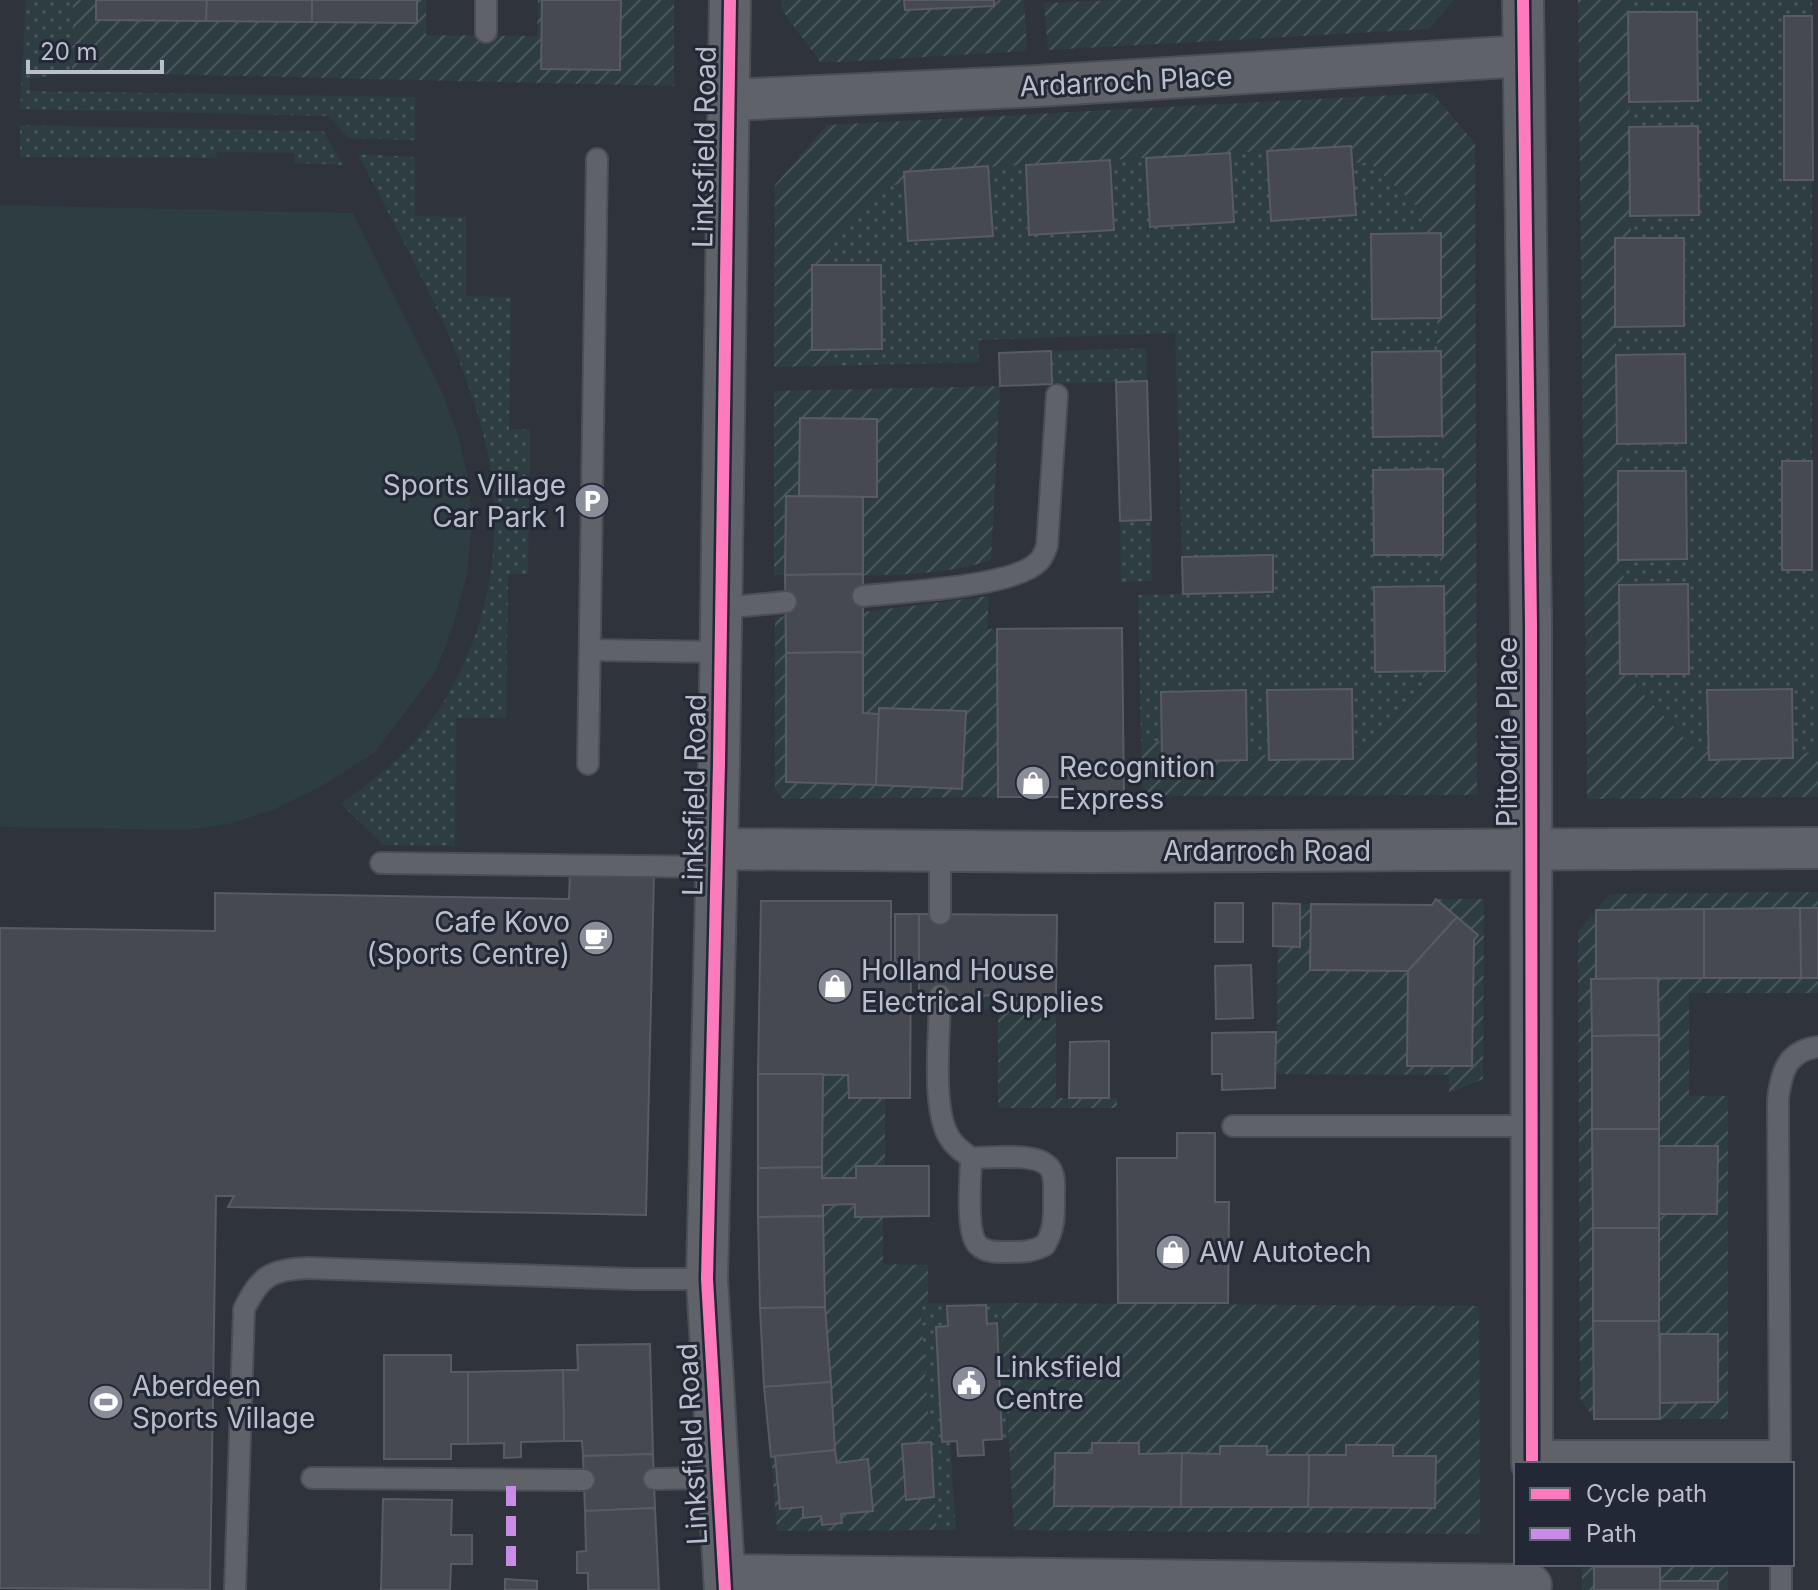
<svg xmlns="http://www.w3.org/2000/svg" width="1818" height="1590" font-family="Inter,sans-serif">
  <style>
    .grass { fill: url(#grass-dots) }
    .garden { fill: url(#garden-furrows) }
    .pitch { fill: #2d3d42 }
    .building { fill: #464951; stroke: #585b63; stroke-width: 2 }
    .lines { fill: none; stroke-linecap: round; stroke-linejoin: round }
    .lane-casing { stroke: #4b4e54; stroke-width: 24 }
    .street-casing { stroke: #4b4e54; stroke-width: 44 }
    .lane { stroke: #60626a; stroke-width: 20 }
    .street { stroke: #60626a; stroke-width: 40 }
    .quiet { stroke: #ca8be6; stroke-width: 10; stroke-dasharray: 20 10; stroke-linecap: butt }
    .cycleway-casing { stroke: #222836; stroke-width: 17 }
    .cycleway { stroke: #fd7abc; stroke-width: 12 }
    .labels { text-anchor: middle; dominant-baseline: central; stroke-width: 6; stroke-linejoin: round; paint-order: stroke }
    .street-label { font-size: 28px; fill: #bbbfcb; stroke: #222836 }
    .poi-label { font-size: 28px; fill: #bbbfcb; stroke: #222836; text-anchor: start }
  </style>
  <defs>
    <pattern id="grass-dots" width="8" height="8" patternUnits="userSpaceOnUse" patternTransform="scale(2)"><rect width="8" height="8" fill="#2d3d42"/><path d="M2 2h.1M6 6h.1" fill="none" stroke="#4a575c" stroke-width="1.8" stroke-linecap="round"/></pattern>
    <pattern id="garden-furrows" width="10" height="10" patternUnits="userSpaceOnUse" patternTransform="scale(2)"><rect width="10" height="10" fill="#2d3d42"/><path d="M-1 1l2-2M0 10L10 0M9 11l2-2" fill="none" stroke="#4a575c"/></pattern>
  </defs>
  <rect width="100%" height="100%" fill="#2f333c"/>
  <g class="grass">
    <polygon points="26,0 73,0 72,72 30,79 30,91 415,97 415,140 348,138 329,116 20,109"/>
    <polygon points="1628,0 1812,0 1812,461 1782,461 1783,570 1818,570 1818,752 1793,753 1791,689 1708,690 1709,749 1694,749 1636,686 1635,674 1688,674 1687,585 1624,585 1623,560 1687,559 1686,471 1623,471 1622,444 1685,354 1616,355 1615,327 1684,326 1684,238 1631,238 1630,216 1698,126 1629,127 1629,102 1697,12 1628,12"/>
    <polygon points="20,125 323,131 343,165 294,163 294,153 217,152 216,158 20,157"/>
    <polygon points="1267,151 1272,221 1355,215 1353,163 1369,162 1423,212 1437,318 1437,351 1372,352 1373,437 1442,436 1440,586 1374,587 1423,671 1422,686 1368,747 1353,747 1352,689 1267,691 1269,755 1247,756 1246,690 1161,692 1162,741 1141,741 1138,595 1273,591 1272,555 1182,557 1175,333 979,340 979,362 831,366 831,350 882,349 881,265 830,265 829,245 887,185 904,184 909,241 988,166 1026,165 1030,235 1114,229 1110,160 1146,158 1151,227 1234,222 1230,153"/>
    <path d="M358 154 415 157V216L466 217V296L511 297 509 429H530L528 574H508L506 718H456L455 846 384 845 341 804C370 782 400 761 423 732 489 647 511 534 482 429 456 332 403 243 358 154Z"/>
    <polygon points="1146,348 1147,381 1051,384 1050,351"/>
    <polygon points="1151,520 1152,581 1121,582 1120,521"/>
    <polygon points="920,1303 1001,1303 1008,1439 1002,1439 997,1324 987,1324 986,1305 948,1307 948,1326 936,1327 942,1441 950,1442 956,1530 937,1530"/>
  </g>
  <g class="garden">
    <polygon points="73,0 426,0 426,35 537,36 538,0 674,0 674,86 72,72"/>
    <polygon points="781,0 904,0 905,10 993,6 994,0 1024,0 1027,51 821,63 781,9"/>
    <polygon points="1118,0 1454,0 1429,29 1048,50 1044,3"/>
    <polygon points="1578,0 1628,0 1631,238 1615,239 1617,443 1622,444 1623,471 1618,472 1618,560 1623,560 1624,585 1619,586 1620,674 1635,674 1636,686 1694,749 1709,749 1709,760 1793,758 1793,753 1818,752 1818,797 1587,799"/>
    <path d="M1432 93 1475 143 1477 795 1143 796 1141 741C1184 740 1225 757 1269 755V760L1353 759V747H1368L1422 687 1423 671 1445 670 1444 587 1440 586V554H1443L1441 352 1437 351V318L1441 317V233H1423L1422 211 1369 162 1353 163 1351 146 904 172V184L887 186 830 245V265H812V349L831 350V366L774 367 775 185 827 125Z"/>
    <path d="M1000 386 991 560C928 581 840 574 774 575V391Z"/>
    <polygon points="989,596 987,629 997,629 998,797 783,799 775,789 775,617 863,612"/>
    <polygon points="1818,892 1818,993 1689,993 1689,1096 1728,1096 1728,1419 1594,1419 1580,1398 1578,931 1610,894"/>
    <polygon points="1436,899 1484,899 1483,1079 1449,1093 1449,1075 1276,1074 1278,947 1299,946 1300,904 1431,905"/>
    <polygon points="962,995 1056,996 1056,1098 1117,1098 1117,1108 998,1108 998,1009 961,1010"/>
    <polygon points="758,1074 848,1075 849,1098 885,1098 885,1165 929,1166 929,1216 883,1216 883,1264 928,1265 928,1303 920,1304 937,1530 777,1531 760,1308"/>
    <polygon points="1001,1303 1479,1306 1480,1534 1014,1530"/>
    <rect x="1582" y="1564" width="146" height="26"/>
  </g>
  <polygon class="pitch" points="0,205 353,213 443,394 458,435 470,488 471,531 467,574 453,626 435,673 374,753 320,787 275,809 233,823 188,830 0,827"/>
  <g class="building">
    <polygon points="96,0 207,0 206,21 96,20"/>
    <polygon points="207,0 312,0 312,22 206,21"/>
    <polygon points="312,0 417,0 417,23 312,22"/>
    <polygon points="542,0 621,0 620,70 541,69"/>
    <polygon points="904,0 994,0 994,6 905,10"/>
    <polygon points="1628,12 1697,12 1698,101 1629,102"/>
    <polygon points="1784,16 1812,16 1813,180 1784,180"/>
    <polygon points="1698,126 1699,215 1630,216 1629,127"/>
    <polygon points="1351,146 1356,215 1271,221 1267,151"/>
    <polygon points="1230,153 1234,222 1150,227 1146,158"/>
    <polygon points="1110,160 1114,230 1029,235 1026,165"/>
    <polygon points="988,166 993,236 908,241 904,172"/>
    <polygon points="1441,233 1441,318 1372,319 1371,234"/>
    <polygon points="1615,238 1684,238 1684,326 1615,327"/>
    <polygon points="812,265 881,265 882,349 812,350"/>
    <polygon points="1051,351 1052,384 1000,386 999,353"/>
    <polygon points="1441,351 1442,436 1373,437 1372,352"/>
    <polygon points="1685,354 1686,443 1617,444 1616,355"/>
    <polygon points="1147,381 1151,520 1120,521 1116,382"/>
    <polygon points="800,418 877,419 877,497 799,496"/>
    <rect x="1782" y="461" width="30" height="109"/>
    <polygon points="1443,469 1443,555 1374,555 1373,470"/>
    <polygon points="1618,471 1686,471 1687,559 1618,560"/>
    <polygon points="786,496 863,497 863,574 785,575"/>
    <polygon points="1273,555 1273,592 1183,594 1182,557"/>
    <polygon points="863,574 863,652 786,653 785,575"/>
    <polygon points="1688,584 1689,674 1620,674 1619,585"/>
    <polygon points="1444,586 1445,671 1375,672 1374,587"/>
    <polygon points="1122,628 1124,797 998,797 997,629"/>
    <polygon points="863,652 863,713 879,714 876,785 786,782 786,653"/>
    <polygon points="1352,689 1353,759 1269,760 1267,690"/>
    <polygon points="1792,689 1793,758 1709,760 1707,690"/>
    <polygon points="1246,690 1247,760 1162,762 1161,692"/>
    <polygon points="879,708 966,711 962,789 876,785"/>
    <polygon points="570,872 654,874 646,1215 228,1207 234,1196 216,1196 210,1590 0,1588 0,928 215,931 215,893 569,899"/>
    <polygon points="1436,899 1457,917 1408,971 1310,970 1311,904 1432,905"/>
    <polygon points="761,901 891,901 891,962 911,962 910,1098 849,1098 848,1075 758,1074"/>
    <rect x="1215" y="903" width="28" height="39"/>
    <polygon points="1273,903 1300,904 1300,947 1273,946"/>
    <polygon points="1800,908 1818,908 1818,978 1801,978"/>
    <polygon points="1800,908 1801,978 1704,978 1704,909"/>
    <polygon points="1704,909 1704,978 1596,979 1596,910"/>
    <rect x="895" y="914" width="24" height="48"/>
    <polygon points="919,914 1057,915 1056,996 919,995"/>
    <polygon points="1457,917 1478,935 1474,940 1472,1066 1407,1066 1408,971"/>
    <polygon points="1251,965 1253,1018 1216,1019 1215,966"/>
    <polygon points="1658,978 1659,1035 1592,1036 1591,979"/>
    <polygon points="1276,1032 1275,1088 1222,1090 1222,1074 1212,1074 1212,1033"/>
    <polygon points="1659,1035 1659,1129 1592,1129 1592,1036"/>
    <polygon points="1109,1041 1109,1098 1069,1098 1070,1042"/>
    <polygon points="758,1074 823,1074 822,1167 758,1168"/>
    <polygon points="1592,1129 1659,1129 1659,1228 1593,1228"/>
    <polygon points="1177,1133 1215,1133 1215,1202 1229,1202 1228,1303 1118,1303 1117,1158 1177,1158"/>
    <polygon points="1659,1146 1718,1146 1717,1214 1659,1214"/>
    <polygon points="856,1166 929,1166 929,1216 855,1217 855,1204 823,1205 823,1216 758,1217 758,1168 822,1167 822,1178 856,1178"/>
    <polygon points="823,1216 825,1307 760,1308 758,1217"/>
    <rect x="1593" y="1228" width="66" height="93"/>
    <polygon points="986,1305 987,1324 997,1323 1002,1439 983,1440 984,1455 958,1456 957,1441 942,1442 936,1327 948,1326 947,1306"/>
    <polygon points="825,1307 831,1382 764,1387 760,1308"/>
    <polygon points="1593,1321 1659,1321 1660,1419 1594,1419"/>
    <polygon points="1660,1334 1718,1334 1718,1402 1660,1403"/>
    <polygon points="650,1344 653,1454 583,1456 582,1441 564,1441 563,1370 578,1370 577,1345"/>
    <polygon points="384,1355 451,1355 451,1372 468,1372 468,1444 451,1444 451,1459 384,1459"/>
    <polygon points="563,1370 564,1441 521,1442 521,1457 504,1458 504,1443 468,1444 468,1372"/>
    <polygon points="831,1382 835,1450 771,1457 764,1387"/>
    <polygon points="931,1442 934,1497 906,1500 902,1444"/>
    <polygon points="1092,1443 1139,1443 1139,1454 1182,1453 1181,1507 1054,1506 1055,1453 1092,1453"/>
    <polygon points="1346,1445 1393,1445 1393,1456 1436,1456 1435,1508 1308,1507 1309,1455 1346,1455"/>
    <polygon points="1220,1446 1267,1446 1267,1455 1309,1455 1308,1507 1181,1507 1182,1453 1220,1454"/>
    <polygon points="835,1450 837,1463 868,1459 873,1511 841,1514 842,1523 822,1525 821,1516 803,1518 803,1507 780,1509 775,1456"/>
    <polygon points="653,1454 655,1508 585,1511 583,1456"/>
    <polygon points="383,1499 452,1500 451,1535 472,1535 472,1564 451,1564 450,1590 381,1590"/>
    <polygon points="655,1508 659,1590 588,1590 588,1573 577,1573 577,1552 586,1551 585,1511"/>
    <rect x="1594" y="1564" width="66" height="3"/>
    <rect x="1594" y="1567" width="66" height="23"/>
    <polygon points="505,1579 537,1581 537,1590 505,1590"/>
    <rect x="1660" y="1581" width="58" height="9"/>
  </g>
  <g class="lines">
    <defs>
      <g id="lane">
        <polyline points="486,32 486,0"/>
        <path d="M863 596C900 592 1014 587 1038 562 1042 559 1045 551 1047 546L1057 395"/>
        <polyline points="721,608 786,602"/>
        <polyline points="590,650 720,652"/>
        <polyline points="588,764 597,159"/>
        <polyline points="940,851 940,914"/>
        <polyline points="381,863 717,867"/>
        <path d="M940 995C940 1032 931 1107 949 1137 954 1146 963 1152 971 1158 971 1177 965 1232 978 1245 986 1253 998 1252 1008 1252 1022 1252 1033 1252 1045 1245 1055 1229 1054 1214 1054 1196 1054 1187 1055 1177 1051 1170 1041 1151 991 1158 971 1158"/>
        <polyline points="1233,1126 1531,1126"/>
        <polyline points="1532,1451 1779,1451"/>
        <path d="M1780 1464 1778 1100C1781 1072 1787 1051 1818 1047"/>
        <polyline points="312,1478 584,1480"/>
        <polyline points="654,1479 717,1478"/>
        <polyline points="1781,1564 1781,1590"/>
        <path d="M235 1590 244 1309C261 1275 271 1270 307 1268L631 1279H707"/>
      </g>
      <g id="street">
        <polyline points="1523,0 1531,625 1532,1464"/>
        <polyline points="729,100 1038,86 1523,56"/>
        <polyline points="717,849 1092,852 1818,848"/>
        <polyline points="724,1575 1531,1585"/>
        <polyline points="725,1590 707,1279 719,763 730,0"/>
      </g>
    </defs>
    <use href="#lane" class="lane-casing"/>
    <use href="#street" class="street-casing"/>
    <use href="#lane" class="lane"/>
    <use href="#street" class="street"/>
    <polyline class="quiet" points="511,1566 511,1481"/>
    <defs>
      <g id="cycleway">
        <polyline points="1523,0 1531,625 1532,1464"/>
        <polyline points="725,1590 707,1279 719,763 730,0"/>
      </g>
    </defs>
    <use href="#cycleway" class="cycleway-casing"/>
    <use href="#cycleway" class="cycleway"/>
  </g>
  <defs>
    <symbol id="parking-disc" viewBox="-11 -11 22 22"><circle r="9.5" fill="#8a8e99" stroke="#222836"/><path d="M-3.5-5.5H1a3.5 3.5 0 0 1 0 7H-1V5.5H-3.5ZM-1-3.4V-.6H.8a1.4 1.4 0 0 0 0-2.8Z" fill="#fff"/></symbol>
    <symbol id="shop-disc" viewBox="-11 -11 22 22"><circle r="9.5" fill="#8a8e99" stroke="#222836"/><path d="M-5-2.5h2.3a2.7 3.5 0 0 1 5.4 0H5L5.5 6h-11ZM-1.5-2.5h3a1.5 2.3 0 0 0-3 0Z" fill="#fff"/></symbol>
    <symbol id="cafe-disc" viewBox="-11 -11 22 22"><circle r="9.5" fill="#8a8e99" stroke="#222836"/><path d="M-5.5-4.5H6V0H3Q3 3.5 0 3.5H-2.5Q-5.5 3.5-5.5 0ZM3-3.2v2h1.7v-2ZM-6 4.5H4V6H-6Z" fill="#fff"/></symbol>
    <symbol id="civic-disc" viewBox="-11 -11 22 22"><circle r="9.5" fill="#8a8e99" stroke="#222836"/><path d="M-.6-6.5H3V-4.5H.6V-3L4-1V1h2V6H-6V1h2V-1L-.6-3ZM-1.2 2.5V6h2.4V2.5Z" fill="#fff"/></symbol>
    <symbol id="stadium-disc" viewBox="-11 -11 22 22"><circle r="9.5" fill="#8a8e99" stroke="#222836"/><path d="M0-5a6.5 5 0 1 0 0 10a6.5 5 0 1 0 0-10ZM-3.5-1.8h7v3.6h-7Z" fill="#fff"/></symbol>
  </defs>
  <g fill-rule="evenodd">
    <use href="#parking-disc" x="572" y="481" width="40" height="40"/>
    <use href="#shop-disc" x="1013" y="763" width="40" height="40"/>
    <use href="#cafe-disc" x="576" y="918" width="40" height="40"/>
    <use href="#shop-disc" x="815" y="966" width="40" height="40"/>
    <use href="#shop-disc" x="1153" y="1232" width="40" height="40"/>
    <use href="#civic-disc" x="949" y="1363" width="40" height="40"/>
    <use href="#stadium-disc" x="86" y="1382" width="40" height="40"/>
  </g>
  <g class="labels">
    <g class="street-label">
      <text transform="translate(1126 81) rotate(-3)">Ardarroch Place</text>
      <text transform="translate(704 147) rotate(-89)">Linksfield Road</text>
      <text transform="translate(1507 732) rotate(-90)">Pittodrie Place</text>
      <text transform="translate(694 795) rotate(-89)">Linksfield Road</text>
      <text x="1267" y="851">Ardarroch Road</text>
      <text transform="translate(692 1444) rotate(-93)">Linksfield Road</text>
    </g>
    <g class="poi-label">
      <text x="566" y="485" text-anchor="end">Sports Village<tspan x="566" dy="32">Car Park 1</tspan></text>
      <text x="1059" y="767">Recognition<tspan x="1059" dy="32">Express</tspan></text>
      <text x="570" y="922" text-anchor="end">Cafe Kovo<tspan x="570" dy="32">(Sports Centre)</tspan></text>
      <text x="861" y="970">Holland House<tspan x="861" dy="32">Electrical Supplies</tspan></text>
      <text x="1199" y="1252">AW Autotech</text>
      <text x="995" y="1367">Linksfield<tspan x="995" dy="32">Centre</tspan></text>
      <text x="132" y="1386">Aberdeen<tspan x="132" dy="32">Sports Village</tspan></text>
    </g>
  </g>
  <rect x="1514" y="1462" width="280" height="104" fill="#222836" stroke="#5f6472" stroke-width="2"/>
  <rect x="1530" y="1488" width="40" height="12" fill="#fd7abc" stroke="#5f6472" stroke-width="2"/>
  <text x="1586" y="1502" font-size="24" fill="#bbbfcb">Cycle path</text>
  <rect x="1530" y="1528" width="40" height="12" fill="#ca8be6" stroke="#5f6472" stroke-width="2"/>
  <text x="1586" y="1542" font-size="24" fill="#bbbfcb">Path</text>
  <path d="M28 60v12h134v-12" fill="none" stroke="#bbbfcb" stroke-width="4"/>
  <text x="40" y="60" font-size="24" fill="#bbbfcb" stroke="#222836" stroke-width="6" paint-order="stroke">20 m</text>
</svg>
